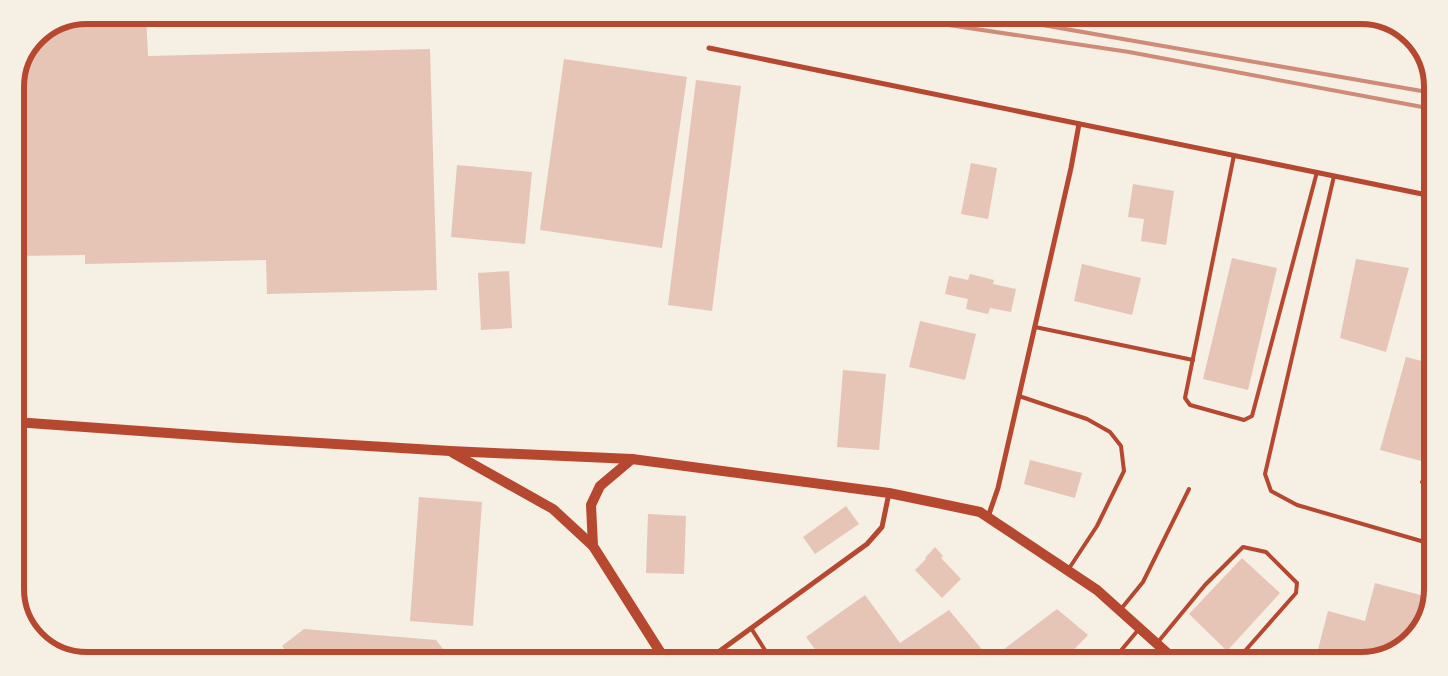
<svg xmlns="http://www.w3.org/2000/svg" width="1448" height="676" font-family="Raleway,sans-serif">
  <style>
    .building { fill: #e6c5b7 }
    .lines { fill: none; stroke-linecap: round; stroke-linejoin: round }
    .service { stroke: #b5482f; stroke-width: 4 }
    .minor { stroke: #b5482f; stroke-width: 5 }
    .secondary { stroke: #b5482f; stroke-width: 10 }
    .rail { stroke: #cf8b77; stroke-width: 4 }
    .rim { fill: none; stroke: #b5482f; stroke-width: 6 }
  </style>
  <rect width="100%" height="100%" fill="#f6efe4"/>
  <g class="building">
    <polygon points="87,15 146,15 148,56 430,49 437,290 267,294 266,260 85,264 85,255 15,256 15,82 36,36"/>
    <polygon points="564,59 687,77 662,248 540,230"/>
    <polygon points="696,80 741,86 712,311 668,305"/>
    <polygon points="971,163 997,168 988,219 961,214"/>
    <polygon points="457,165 532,172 525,244 451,237"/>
    <polygon points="1133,184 1174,191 1166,245 1141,241 1144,219 1128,217"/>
    <polygon points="1232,258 1277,268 1248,390 1203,379"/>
    <polygon points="1356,259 1409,268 1386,352 1340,338"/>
    <polygon points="1082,264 1141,278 1132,315 1074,301"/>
    <polygon points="509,271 512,328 481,330 478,273"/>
    <polygon points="970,274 994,280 993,284 1016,289 1011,312 990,308 988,314 966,309 968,299 945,294 949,276 968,280"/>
    <polygon points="1430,318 1430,344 1423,342"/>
    <polygon points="920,321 976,334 965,380 909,367"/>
    <polygon points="1406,357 1430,363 1429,463 1380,450"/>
    <polygon points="843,370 886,374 879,450 837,447"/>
    <polygon points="1030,460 1082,473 1075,498 1024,484"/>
    <polygon points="419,497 482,502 473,626 410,621"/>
    <polygon points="846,506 859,524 815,554 803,537"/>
    <polygon points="648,514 686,516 684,574 646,573"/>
    <polygon points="935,547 943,556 941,558 961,579 942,598 915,570 926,559 925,558"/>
    <polygon points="1242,558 1280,593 1227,651 1189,614"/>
    <polygon points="1375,583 1428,597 1427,617 1401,649 1362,661 1315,661 1328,611 1365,621"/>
    <polygon points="865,595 900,643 949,610 990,659 822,659 806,637"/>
    <polygon points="1057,609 1088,635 1064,660 991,659"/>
    <polygon points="304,629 436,640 449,657 289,656 282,646"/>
  </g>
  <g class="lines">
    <g class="service">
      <polyline points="1234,155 1185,398 1190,405 1244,420 1252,416 1317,172"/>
      <polyline points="1334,176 1265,474 1271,491 1297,505 1428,543"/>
      <polyline points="1035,327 1193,360"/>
      <polyline points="1019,396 1087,419 1110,432 1121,446 1124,471 1097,526 1068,570"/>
      <polyline points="1422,482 1429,484"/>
      <polyline points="1121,609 1143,582 1189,489"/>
      <polyline points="751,628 770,658"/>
      <polyline points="1158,642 1205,585 1243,547 1266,552 1297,583 1296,593 1237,660"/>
      <polyline points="1113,660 1139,629"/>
    </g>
    <g class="minor">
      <polyline points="709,48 1432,196"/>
      <polyline points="988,517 998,488 1071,168 1079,124"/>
      <polyline points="15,589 17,598"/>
      <polyline points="710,658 867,544 882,527 889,493"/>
    </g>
    <g class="secondary">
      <polyline points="15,422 238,438 450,451 632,459 889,493 980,512 1097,590 1175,660"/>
      <polyline points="453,453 553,509 593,546 664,658"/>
      <polyline points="593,546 591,505 600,486 632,459"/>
    </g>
    <g class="rail">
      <polyline points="902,18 1129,52 1433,109"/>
      <polyline points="1008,19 1433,93"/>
    </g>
  </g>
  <path d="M0 0H1448V676H0ZM87 24H1361A63 63 0 0 1 1424 87V589A63 63 0 0 1 1361 652H87A63 63 0 0 1 24 589V87A63 63 0 0 1 87 24Z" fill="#f6efe4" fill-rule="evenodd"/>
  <path class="rim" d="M87 24H1361A63 63 0 0 1 1424 87V589A63 63 0 0 1 1361 652H87A63 63 0 0 1 24 589V87A63 63 0 0 1 87 24Z"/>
</svg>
